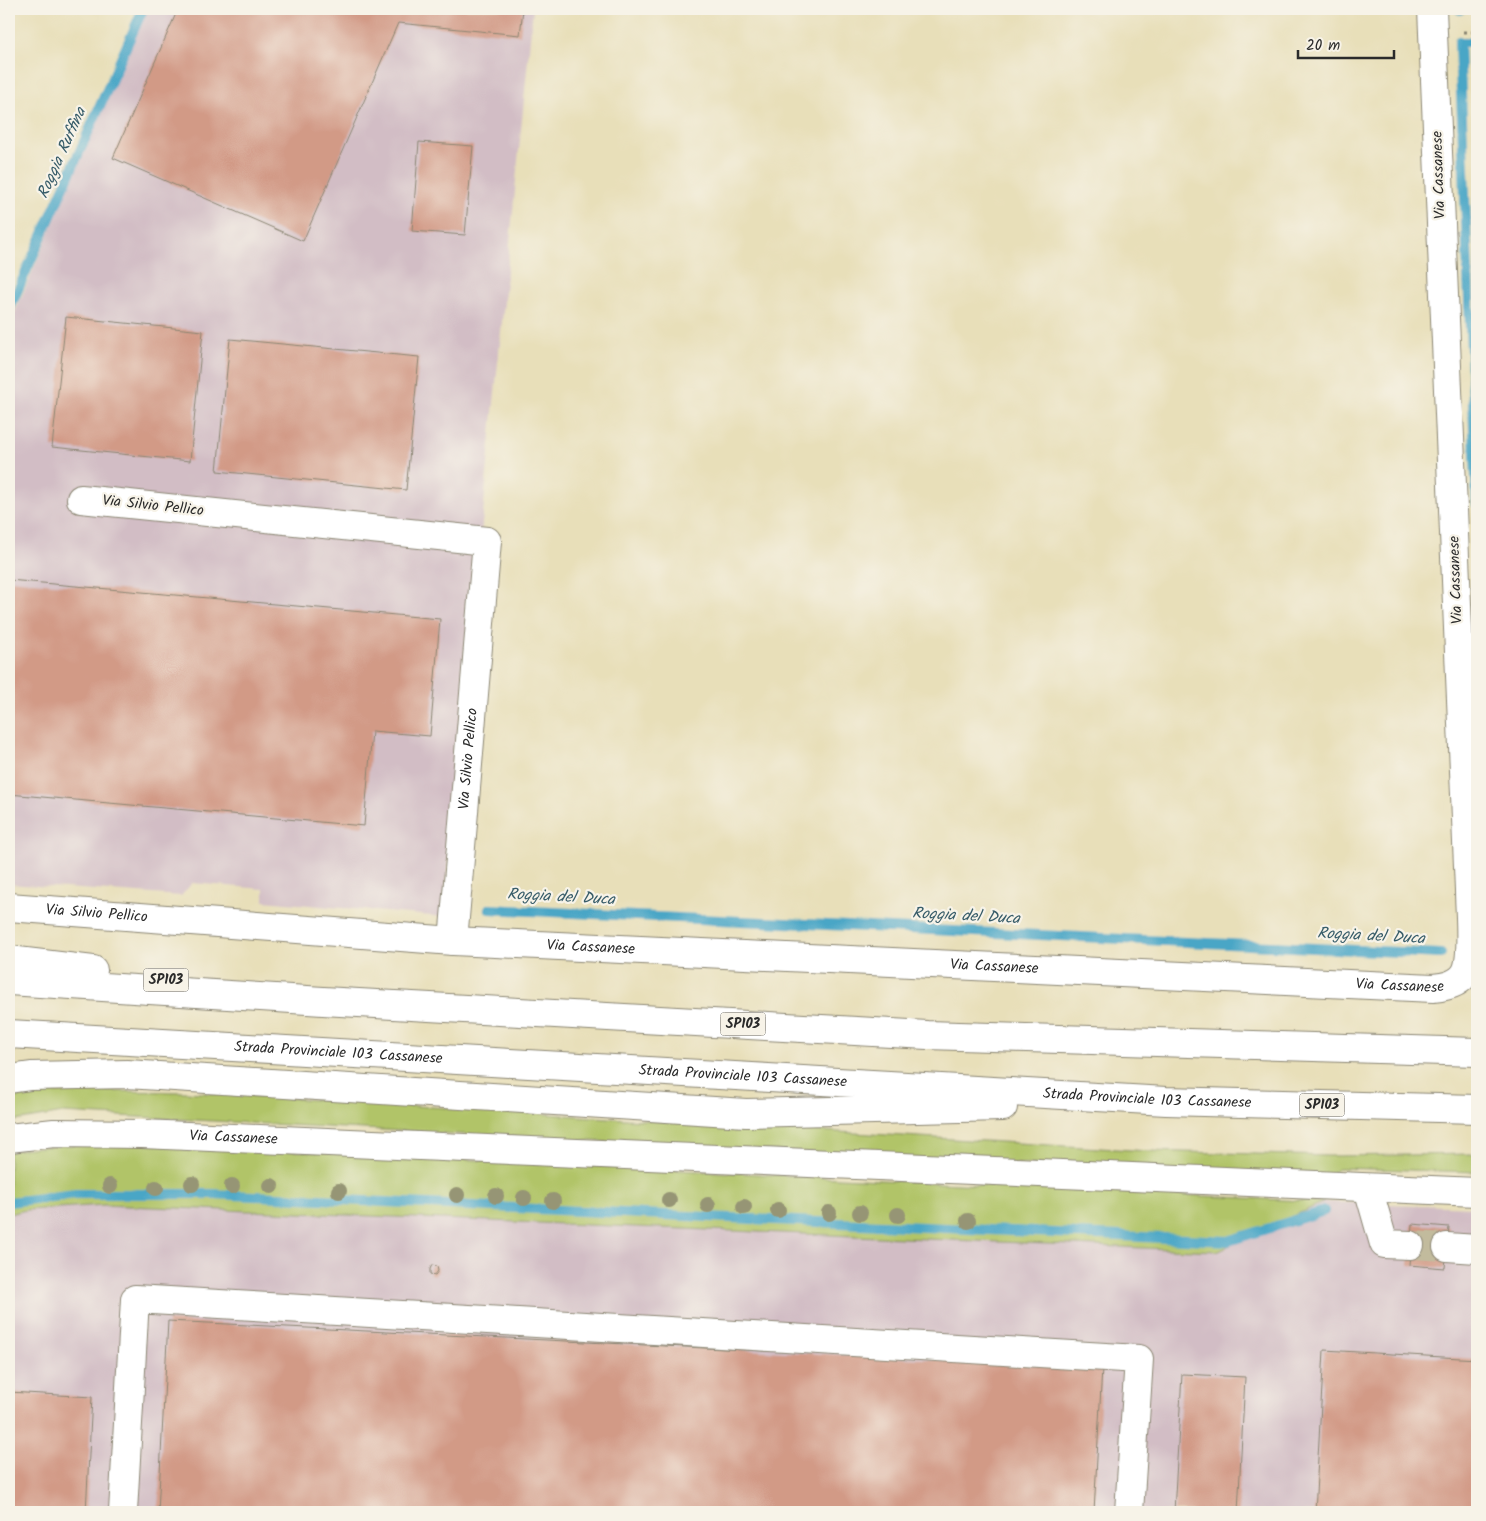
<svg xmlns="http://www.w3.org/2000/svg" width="1486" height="1521" font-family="Kalam,sans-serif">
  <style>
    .industrial { fill: #d2bdc5 }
    .green { fill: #b1c468; stroke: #6e784a }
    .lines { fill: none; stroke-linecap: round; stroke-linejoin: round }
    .stream { stroke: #48a6c6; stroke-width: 10 }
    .building { fill: #d29a86 }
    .minor-tunnel { stroke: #c2bb9d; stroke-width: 28; stroke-dasharray: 28 14; stroke-linecap: butt }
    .minor-casing { stroke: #8a8572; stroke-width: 30 }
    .highway-casing { stroke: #8a8572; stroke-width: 30 }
    .path { stroke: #8a8572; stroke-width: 3; stroke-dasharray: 4 4; stroke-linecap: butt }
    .minor { stroke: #fff; stroke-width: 28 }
    .highway { stroke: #fff; stroke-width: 28 }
    .tree { fill: #969575 }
    .labels { text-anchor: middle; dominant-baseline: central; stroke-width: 4.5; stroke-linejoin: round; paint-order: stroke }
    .shield { fill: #f7f3e8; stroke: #686764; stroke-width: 1 }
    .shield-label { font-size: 14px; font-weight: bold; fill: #2b2b2b }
    .street-label { font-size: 15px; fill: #2b2b2b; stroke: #f7f3e8 }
    .water-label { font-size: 16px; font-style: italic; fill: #375c69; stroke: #f7f3e8 }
  </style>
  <rect width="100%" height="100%" fill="#f7f3e8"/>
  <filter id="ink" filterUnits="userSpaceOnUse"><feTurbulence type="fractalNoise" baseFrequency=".02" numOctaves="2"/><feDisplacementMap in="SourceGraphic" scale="10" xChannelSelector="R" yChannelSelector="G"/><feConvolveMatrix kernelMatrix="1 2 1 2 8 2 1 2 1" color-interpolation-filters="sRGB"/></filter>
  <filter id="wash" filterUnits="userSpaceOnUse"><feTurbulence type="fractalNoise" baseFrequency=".0096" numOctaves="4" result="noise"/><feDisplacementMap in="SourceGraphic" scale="20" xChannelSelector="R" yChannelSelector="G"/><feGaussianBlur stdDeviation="1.12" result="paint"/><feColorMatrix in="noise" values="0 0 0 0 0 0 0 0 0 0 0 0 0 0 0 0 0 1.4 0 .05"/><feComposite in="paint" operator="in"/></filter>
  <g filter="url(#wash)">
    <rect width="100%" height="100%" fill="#e8dfb9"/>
    <g class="industrial">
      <polygon points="145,9 533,9 443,917 264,901 264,889 192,883 181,896 9,884 9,326"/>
      <polygon points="1324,1202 1477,1207 1477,1512 9,1512 9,1214 26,1210 104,1205 1217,1251"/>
    </g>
    <g class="green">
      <polygon points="95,1091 186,1092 1148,1151 1329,1156 1477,1154 1477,1172 1339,1168 1322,1180 63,1113 9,1122 9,1098 50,1093"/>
      <polygon points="110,1142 1324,1202 1217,1251 104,1205 26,1210 9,1214 9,1152 29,1148"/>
    </g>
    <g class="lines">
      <g class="stream">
        <polyline points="1460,10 1460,9"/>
        <polyline points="1477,42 1459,42 1477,504"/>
        <polyline points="9,310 143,9"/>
        <polyline points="489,909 1441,954"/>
        <polyline points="9,1202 76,1194 211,1194 1228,1241 1324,1211"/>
      </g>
    </g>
    <g id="blocks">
      <g class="building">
        <polygon points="178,9 523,9 520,35 398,23 303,241 113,158"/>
        <polygon points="419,142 473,146 465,235 412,231"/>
        <polygon points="66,317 203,331 190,461 52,447"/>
        <polygon points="230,339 419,357 406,490 217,471"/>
        <polygon points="9,580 440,619 430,736 372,731 364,826 9,794"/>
        <polygon points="1412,1224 1449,1227 1445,1268 1409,1265"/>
        <polygon points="432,1265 437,1266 438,1271 435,1275 430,1274 430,1269"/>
        <polygon points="168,1321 1102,1368 1094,1512 158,1512"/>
        <polygon points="1324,1350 1477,1359 1477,1512 1315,1512"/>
        <polygon points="1182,1374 1245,1377 1238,1512 1174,1512"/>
        <polygon points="9,1392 92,1397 86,1512 9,1512"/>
      </g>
    </g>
  </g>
  <g filter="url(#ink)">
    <use href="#blocks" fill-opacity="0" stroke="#8a8572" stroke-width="1"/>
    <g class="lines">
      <polyline class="minor-tunnel" points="1410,1245 1447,1247"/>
      <defs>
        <g id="minor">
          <path id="s1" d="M9 907 453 941 487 541 81 499"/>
          <path id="s2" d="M453 941 1433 988C1445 987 1460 984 1466 972 1474 956 1469 910 1469 890L1432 9"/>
          <path id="s3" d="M9 1138 54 1133 142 1134 1477 1192"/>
          <polyline points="1368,1188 1384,1244 1410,1245"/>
          <polyline points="1447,1247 1477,1249"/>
          <polyline points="123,1512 135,1299 1139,1359 1129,1512"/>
        </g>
        <g id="highway">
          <polyline points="9,960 93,970"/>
          <polyline points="9,981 323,1001 927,1035 1477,1052"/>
          <path id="s4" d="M9 1034 1166 1101 1477 1109"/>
          <polyline points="9,1079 31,1076 127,1074 746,1113 1003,1107"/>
        </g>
      </defs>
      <use href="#minor" class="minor-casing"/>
      <use href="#highway" class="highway-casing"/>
      <polyline class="path" points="1463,32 1477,32"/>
      <use href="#minor" class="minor"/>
      <use href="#highway" class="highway"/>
    </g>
    <g class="tree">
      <circle cx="192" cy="1184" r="8"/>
      <circle cx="110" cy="1186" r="8"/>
      <circle cx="232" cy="1186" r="8"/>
      <circle cx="271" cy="1186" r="8"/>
      <circle cx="156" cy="1188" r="8"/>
      <circle cx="339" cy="1191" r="8"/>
      <circle cx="457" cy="1195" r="8"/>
      <circle cx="496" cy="1196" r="8"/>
      <circle cx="524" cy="1198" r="8"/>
      <circle cx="669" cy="1200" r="8"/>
      <circle cx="553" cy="1201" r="8"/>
      <circle cx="708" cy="1205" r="8"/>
      <circle cx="744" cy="1207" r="8"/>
      <circle cx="778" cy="1210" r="8"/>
      <circle cx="829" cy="1213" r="8"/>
      <circle cx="860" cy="1213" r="8"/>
      <circle cx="898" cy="1215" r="8"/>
      <circle cx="968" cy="1221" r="8"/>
    </g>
  </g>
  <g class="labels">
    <g class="shield">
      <rect x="143.5" y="968.5" width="45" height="23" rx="4"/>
      <rect x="720.5" y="1012.5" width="45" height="23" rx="4"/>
      <rect x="1299.5" y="1093.5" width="45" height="23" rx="4"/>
    </g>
    <g class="shield-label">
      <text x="166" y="980">SP103</text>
      <text x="743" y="1024">SP103</text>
      <text x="1322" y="1105">SP103</text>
    </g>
    <g class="street-label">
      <text transform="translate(1439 175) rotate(-92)">Via Cassanese</text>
      <text transform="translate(153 506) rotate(6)">Via Silvio Pellico</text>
      <text transform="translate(1456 580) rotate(-92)">Via Cassanese</text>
      <text stroke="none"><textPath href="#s1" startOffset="628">Via Silvio Pellico</textPath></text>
      <text stroke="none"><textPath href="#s1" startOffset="88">Via Silvio Pellico</textPath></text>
      <text stroke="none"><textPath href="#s2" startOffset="138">Via Cassanese</textPath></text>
      <text stroke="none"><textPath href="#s2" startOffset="542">Via Cassanese</textPath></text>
      <text stroke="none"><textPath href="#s2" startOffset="948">Via Cassanese</textPath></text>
      <text stroke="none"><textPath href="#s4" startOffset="330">Strada Provinciale 103 Cassanese</textPath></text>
      <text stroke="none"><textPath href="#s4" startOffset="735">Strada Provinciale 103 Cassanese</textPath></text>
      <text stroke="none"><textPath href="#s4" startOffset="1140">Strada Provinciale 103 Cassanese</textPath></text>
      <text stroke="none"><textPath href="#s3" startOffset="225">Via Cassanese</textPath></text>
    </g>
    <g class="water-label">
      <text transform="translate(62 153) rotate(-66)">Roggia Ruffina</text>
      <text transform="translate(561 897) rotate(3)">Roggia del Duca</text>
      <text transform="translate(966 916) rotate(3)">Roggia del Duca</text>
      <text transform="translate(1371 936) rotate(3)">Roggia del Duca</text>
    </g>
  </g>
  <rect width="1486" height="1521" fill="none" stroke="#f7f3e8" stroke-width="30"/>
  <path d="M1298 50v8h96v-8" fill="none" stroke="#2b2b2b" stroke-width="2.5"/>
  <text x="1306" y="50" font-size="15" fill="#2b2b2b" stroke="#f7f3e8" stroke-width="4" paint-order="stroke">20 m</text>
</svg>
